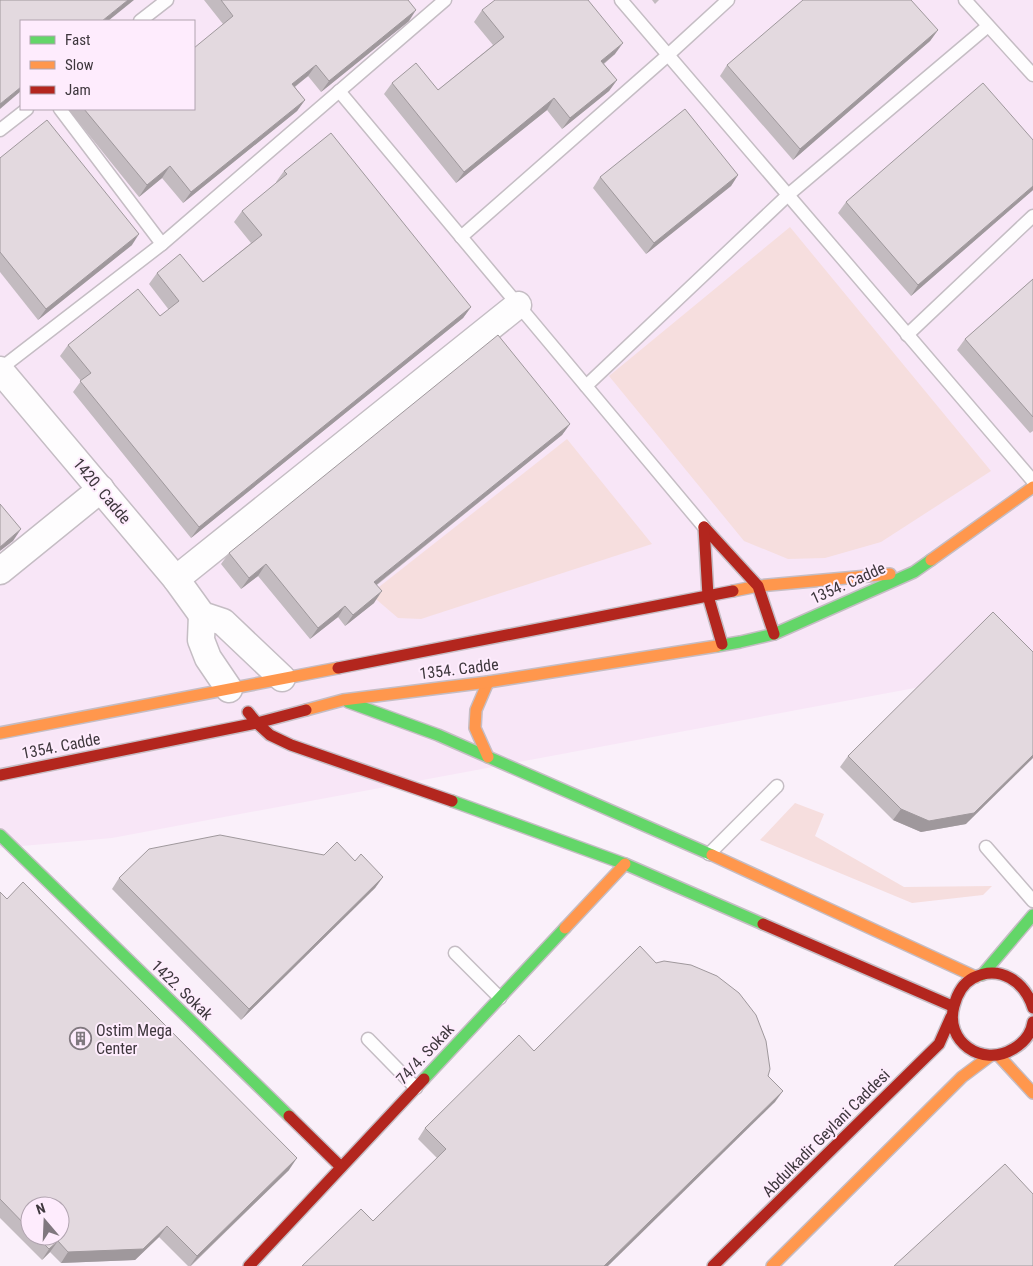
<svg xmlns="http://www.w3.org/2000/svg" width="1033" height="1266" font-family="'Roboto Condensed',sans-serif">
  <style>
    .built { fill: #f8e6f7; fill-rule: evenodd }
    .green { fill: #f6dede }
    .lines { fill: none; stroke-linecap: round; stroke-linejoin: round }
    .lane-casing { stroke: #c5bdc4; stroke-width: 15 }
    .street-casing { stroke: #c5bdc4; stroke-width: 29 }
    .fast-casing { stroke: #c5bdc4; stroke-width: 14 }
    .slow-casing { stroke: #c5bdc4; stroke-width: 14 }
    .jam-casing { stroke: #c5bdc4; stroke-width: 14 }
    .lane { stroke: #fefdfe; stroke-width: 12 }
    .street { stroke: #fefdfe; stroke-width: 26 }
    .fast { stroke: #63d668; stroke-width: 11 }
    .slow { stroke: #ff974d; stroke-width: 11 }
    .jam { stroke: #b3261e; stroke-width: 11 }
    .wall { fill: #c3bbc0; fill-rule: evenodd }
    .shaded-wall { fill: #9f989c }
    .building { fill: #e3d9df; stroke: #9f989c }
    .labels { text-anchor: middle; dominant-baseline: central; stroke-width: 4; stroke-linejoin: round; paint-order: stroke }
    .street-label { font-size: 16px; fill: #3e373d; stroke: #feecfd }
    .poi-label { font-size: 16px; fill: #3e373d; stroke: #feecfd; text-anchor: start }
  </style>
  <rect width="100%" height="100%" fill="#faf0fa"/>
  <path class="built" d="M0 0H1033V666L112 838 0 848ZM21 21H194V109H21Z"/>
  <g class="green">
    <polygon points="790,227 991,471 881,542 825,558 788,559 744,541 609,376"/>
    <polygon points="567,439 652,544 421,619 398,618 370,594"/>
    <polygon points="795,803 824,814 815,836 904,887 992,886 983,895 912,903 760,840"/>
  </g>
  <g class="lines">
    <defs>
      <g id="lane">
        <polyline points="621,0 1033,481"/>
        <polyline points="965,0 1033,75"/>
        <polyline points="140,21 167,0"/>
        <polyline points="339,91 704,527"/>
        <polyline points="60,109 162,244"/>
        <polyline points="0,130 27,109"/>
        <polyline points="461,237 668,55 728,0"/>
        <polyline points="907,335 1033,216"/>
        <polyline points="0,369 162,244 445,0"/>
        <polyline points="586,386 788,195 988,26"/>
        <polyline points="986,847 1033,901"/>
        <polyline points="709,854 777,786"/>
        <polyline points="455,953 500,998"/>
        <polyline points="368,1039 416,1088"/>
      </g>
      <g id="street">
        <polyline points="0,370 176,579 202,615 223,622 282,678"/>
        <polyline points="0,571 101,489"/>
        <polyline points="176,579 518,305"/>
        <polyline points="202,615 201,640 208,658 229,689"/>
      </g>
      <g id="fast">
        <polyline points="717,646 740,642 774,634 914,572 931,560"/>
        <polyline points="348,702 438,735 712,855"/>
        <polyline points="452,801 625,864 763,924"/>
        <polyline points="0,835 289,1116"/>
        <polyline points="982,975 1033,915"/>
        <polyline points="424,1079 565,928"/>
      </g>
      <g id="slow">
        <polyline points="931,560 1033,487"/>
        <polyline points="733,591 758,586 890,574"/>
        <polyline points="488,682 476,710 475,728 488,757"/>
        <polyline points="306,710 343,700 488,682 717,646"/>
        <polyline points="0,733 338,668"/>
        <polyline points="712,855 976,977"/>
        <polyline points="565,928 625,864"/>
        <polyline points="999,1056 1033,1093"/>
        <polyline points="772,1266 962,1077 990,1056"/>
      </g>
      <g id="jam">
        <polyline points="704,527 758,586 774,634"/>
        <polyline points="704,527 708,596 722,644"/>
        <polyline points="338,668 733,591"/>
        <polyline points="248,712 257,723 270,735 291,745 452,801"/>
        <polyline points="0,775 257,723 306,710"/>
        <polyline points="763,924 952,1006"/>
        <path d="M1033 1008C1025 982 1000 964 973 978 962 984 957 994 954 1006 944 1041 982 1068 1013 1049 1024 1043 1031 1034 1033 1022"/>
        <polyline points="289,1116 341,1167"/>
        <polyline points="249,1266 424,1079"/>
        <polyline points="713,1266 939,1044 951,1017"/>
      </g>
    </defs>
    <use href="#lane" class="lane-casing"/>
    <use href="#street" class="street-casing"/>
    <use href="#fast" class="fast-casing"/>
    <use href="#slow" class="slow-casing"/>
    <use href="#jam" class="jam-casing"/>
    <use href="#lane" class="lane"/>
    <use href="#street" class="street"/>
    <use href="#fast" class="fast"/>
    <use href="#slow" class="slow"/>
    <use href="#jam" class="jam"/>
  </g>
  <g class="wall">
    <polygon points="204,0 408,0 409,21 321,92 308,76 295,87 305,100 297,111 183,203 162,178 139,197 68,109 194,109 223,24"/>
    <polygon points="652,0 659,0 655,4"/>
    <polygon points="482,10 615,54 604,64 617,80 609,91 562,129 547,110 456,183 384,94 392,83 438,90 493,45 474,22"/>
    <polygon points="938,30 930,41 793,160 720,76 727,65"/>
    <polygon points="1033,140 1033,190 911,296 838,213 846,202"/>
    <polygon points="0,158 132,245 38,320 0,272"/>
    <polygon points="284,171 471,307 463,318 191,538 73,392 81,381 60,356 68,345 160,316 169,310 149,284 157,273 203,282 251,243 234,222 242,211 277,183 276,182"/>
    <polygon points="738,175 731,186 646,254 593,188 600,177"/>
    <polygon points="1033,279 1033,431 1030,433 957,350 965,339"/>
    <polygon points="570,424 562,435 377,585 374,603 345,626 338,617 310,639 258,576 241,589 221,564 229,553"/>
    <polygon points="848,756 966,824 921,832 893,820 840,767"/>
    <polygon points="355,861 383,877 375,888 241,1020 112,889 119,878"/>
    <path d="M0 892 289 1170 191 1266H188L159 1237 135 1260 61 1263 50 1252 42 1260 0 1218ZM30 1206 60 1236H30Z"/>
    <polygon points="534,1051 768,1076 775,1102 373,1221 437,1158 418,1139 425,1128"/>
  </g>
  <g class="shaded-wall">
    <polygon points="128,0 134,0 108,21 102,21"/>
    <polygon points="416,10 409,21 321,92 329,81"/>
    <polygon points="938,30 930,41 793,160 800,149"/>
    <polygon points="623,43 615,54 593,72 601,61"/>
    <polygon points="316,65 308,76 284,95 292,84"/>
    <polygon points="617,80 609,91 562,129 570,118"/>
    <polygon points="21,87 21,91 0,109 0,104"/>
    <polygon points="554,98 547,110 456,183 464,172"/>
    <polygon points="305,100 297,111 183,203 191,192"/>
    <polygon points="170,166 162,178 139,197 147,185"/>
    <polygon points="738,175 731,186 646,254 654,243"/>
    <polygon points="1033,186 1033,190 911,296 918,285"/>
    <polygon points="139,234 132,245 38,320 46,309"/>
    <polygon points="471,307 463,318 191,538 199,527"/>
    <polygon points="570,424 562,435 366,593 374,582"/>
    <polygon points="21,529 13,541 0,551 0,547"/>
    <polygon points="266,564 258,576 241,589 249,578"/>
    <polygon points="382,591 374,603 345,626 353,615"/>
    <polygon points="345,606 338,617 310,639 318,628"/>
    <polygon points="1033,755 1033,758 966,824 921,832 893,820 901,809"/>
    <polygon points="383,877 375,888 241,1020 249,1009"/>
    <polygon points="783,1091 775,1102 608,1266 604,1266"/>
    <polygon points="297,1158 289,1170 190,1266 197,1256"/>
    <polygon points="167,1226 159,1237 135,1260 61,1263 68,1252"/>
    <polygon points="58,1241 50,1252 42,1260 49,1249"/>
  </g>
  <g class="building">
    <polygon points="0,0 128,0 102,21 21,21 21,87 0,104"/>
    <polygon points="221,0 408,0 416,10 329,81 316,65 292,84 305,100 191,192 170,166 147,185 84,109 194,109 194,48 233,16"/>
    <polygon points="495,0 588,0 623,43 601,61 617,80 570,118 554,98 464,172 392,83 416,63 438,90 504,37 482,10"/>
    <polygon points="803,0 911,0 938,30 800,149 727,65"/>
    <polygon points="983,83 1033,140 1033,186 918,285 846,202"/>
    <polygon points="685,109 738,175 654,243 600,177"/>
    <polygon points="47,120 139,234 46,309 0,252 0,158"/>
    <polygon points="331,133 471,307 199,527 80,381 91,373 68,345 138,289 160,316 179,301 157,273 180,254 203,282 262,235 242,211 287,174 284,171"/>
    <polygon points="1033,279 1033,417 965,339"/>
    <polygon points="498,335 570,424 374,582 382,591 353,615 345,606 318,628 266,564 249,578 229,553"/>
    <polygon points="0,504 21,529 0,547"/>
    <polygon points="993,612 1033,652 1033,755 974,813 929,821 901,809 848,756"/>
    <polygon points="220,835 324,855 337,842 355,861 361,854 383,877 249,1009 119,878 149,849"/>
    <polygon points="23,882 297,1158 197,1256 167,1226 143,1249 68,1252 58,1241 49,1249 36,1236 60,1236 60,1206 30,1206 30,1230 0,1199 0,892 7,899"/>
    <polygon points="640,946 656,963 664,961 691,965 717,976 739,993 756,1015 766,1041 770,1069 768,1076 783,1091 604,1266 302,1266 361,1209 373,1221 446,1149 425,1128 519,1035 534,1051"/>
    <polygon points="1005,1164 1033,1194 1033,1266 894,1266"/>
  </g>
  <defs>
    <symbol id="building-ring" viewBox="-11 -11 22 22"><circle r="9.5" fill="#feecfd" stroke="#80787f" stroke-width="1.5"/><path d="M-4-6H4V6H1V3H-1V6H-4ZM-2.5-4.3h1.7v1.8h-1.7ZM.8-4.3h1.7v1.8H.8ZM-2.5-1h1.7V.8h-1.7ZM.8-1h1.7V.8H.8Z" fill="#80787f"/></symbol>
  </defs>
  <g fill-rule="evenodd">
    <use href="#building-ring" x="68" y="1026" width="25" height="25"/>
  </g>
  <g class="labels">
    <g class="street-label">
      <text transform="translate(102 491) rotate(50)">1420. Cadde</text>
      <text transform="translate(848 583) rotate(-24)">1354. Cadde</text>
      <text transform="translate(459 669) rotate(-7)">1354. Cadde</text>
      <text transform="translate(61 746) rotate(-11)">1354. Cadde</text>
      <text transform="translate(182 990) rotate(44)">1422. Sokak</text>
      <text transform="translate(425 1054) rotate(-47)">74/4. Sokak</text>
      <text transform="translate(826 1133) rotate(-45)">Abdulkadir Geylani Caddesi</text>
    </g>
    <g class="poi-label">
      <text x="96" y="1030">Ostim Mega<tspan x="96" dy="18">Center</tspan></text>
    </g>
  </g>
  <rect x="20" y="20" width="175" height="90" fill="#feecfd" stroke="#b1a4b0"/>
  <rect x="30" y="36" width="25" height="8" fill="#63d668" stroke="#b1a4b0"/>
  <text x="65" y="45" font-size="15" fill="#3e373d">Fast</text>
  <rect x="30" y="61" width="25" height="8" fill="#ff974d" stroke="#b1a4b0"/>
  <text x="65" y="70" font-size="15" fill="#3e373d">Slow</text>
  <rect x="30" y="86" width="25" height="8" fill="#b3261e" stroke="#b1a4b0"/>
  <text x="65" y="95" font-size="15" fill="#3e373d">Jam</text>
  <g transform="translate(45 1221) rotate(341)"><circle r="24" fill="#feecfd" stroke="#b1a4b0"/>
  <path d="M0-4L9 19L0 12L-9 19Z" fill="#80787f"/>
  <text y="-8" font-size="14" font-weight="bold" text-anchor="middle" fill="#3e373d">N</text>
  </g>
</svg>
